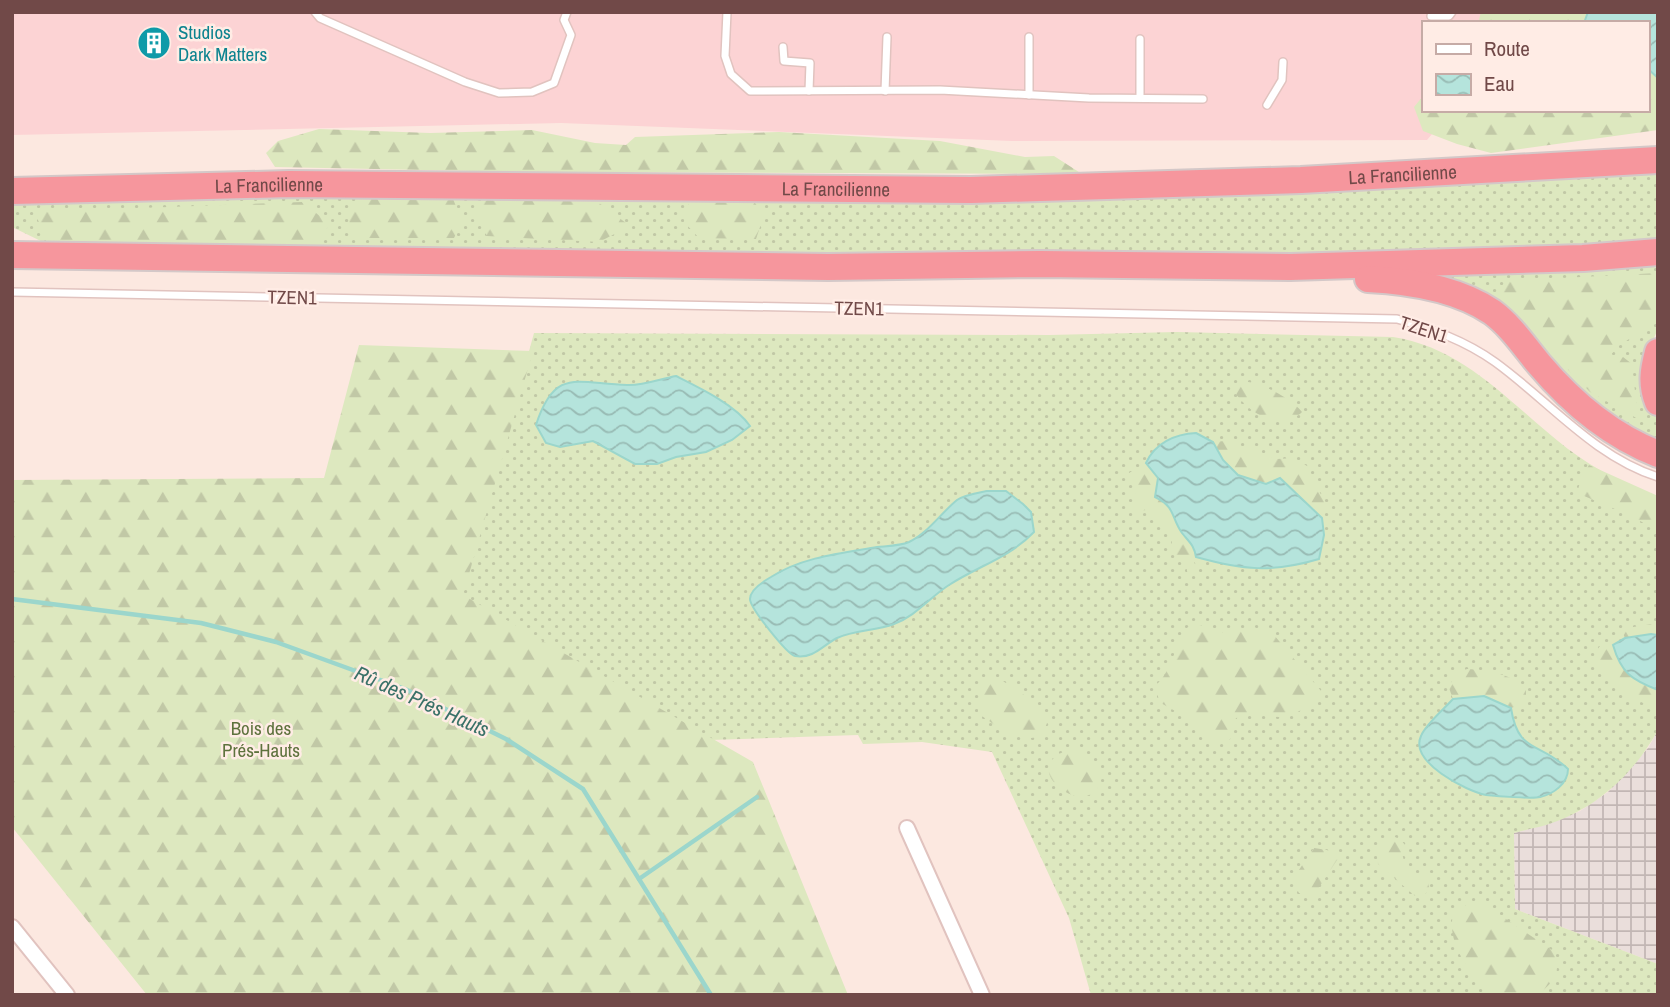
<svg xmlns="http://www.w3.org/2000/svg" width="1670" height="1007" font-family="'Archivo Narrow',sans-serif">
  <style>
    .commercial { fill: #fcd3d4 }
    .industrial { fill: url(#industrial-grid) }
    .grass { fill: url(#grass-dots) }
    .forest { fill: url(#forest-firs) }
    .water { fill: url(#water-waves); stroke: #9bd6cc; stroke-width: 2 }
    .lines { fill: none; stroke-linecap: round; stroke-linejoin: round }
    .stream { stroke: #9bd6cc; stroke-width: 4.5 }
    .lane-casing { stroke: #e1c3bf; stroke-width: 10 }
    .street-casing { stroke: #e1c3bf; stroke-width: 18 }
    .highway-casing { stroke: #d4c8c8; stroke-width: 30 }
    .lane { stroke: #fff; stroke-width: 7 }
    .street { stroke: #fff; stroke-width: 14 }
    .highway { stroke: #f6969d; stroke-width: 26 }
    .labels { text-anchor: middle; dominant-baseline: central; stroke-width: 5; stroke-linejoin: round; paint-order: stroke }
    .culture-label { font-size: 19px; fill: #0d838f; stroke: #ffece5; text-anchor: start }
    .street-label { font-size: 19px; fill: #714948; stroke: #ffece5 }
    .park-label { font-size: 19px; fill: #5e723d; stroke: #ffece5 }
    .water-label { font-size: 21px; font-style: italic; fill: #3a7168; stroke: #ffece5 }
  </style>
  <defs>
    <pattern id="industrial-grid" width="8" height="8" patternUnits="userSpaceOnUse" patternTransform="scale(1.75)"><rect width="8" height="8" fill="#eadedb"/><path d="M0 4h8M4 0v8" fill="none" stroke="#c2b6b4"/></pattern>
    <pattern id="grass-dots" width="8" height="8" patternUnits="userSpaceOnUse" patternTransform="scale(1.75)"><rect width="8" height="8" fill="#dde8bf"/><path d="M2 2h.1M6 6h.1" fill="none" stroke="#c1c8a6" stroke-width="1.8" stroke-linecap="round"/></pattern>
    <pattern id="forest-firs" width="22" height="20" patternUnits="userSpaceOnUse" patternTransform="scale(1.75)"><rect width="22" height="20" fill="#dde8bf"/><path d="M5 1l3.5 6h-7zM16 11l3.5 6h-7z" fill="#c1c8a6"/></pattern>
    <pattern id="water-waves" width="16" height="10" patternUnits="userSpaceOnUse" patternTransform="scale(1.75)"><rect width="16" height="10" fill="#b5e4dc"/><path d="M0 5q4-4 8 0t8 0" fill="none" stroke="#98bbb4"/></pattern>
  </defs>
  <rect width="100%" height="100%" fill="#fce8e0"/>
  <polygon class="commercial" points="12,12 1509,12 1506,23 1423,23 1423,110 1452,110 1427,140 1012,141 561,123 12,135"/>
  <polygon class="industrial" points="1658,730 1658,964 1515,909 1514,833 1548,824 1580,811 1608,792 1648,748"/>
  <g class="grass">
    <polygon points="1658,171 1658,242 1564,249 1245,256 978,258 47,244 12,227 12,203 405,194 1057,199 1262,195"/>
    <polygon points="1658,262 1658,329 1647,353 1646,393 1658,422 1658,445 1601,412 1542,352 1424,279 1442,272"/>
    <path d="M1177 332 1393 337C1466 348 1512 406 1568 449 1596 470 1626 485 1658 499V730C1634 774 1595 810 1546 825 1536 828 1524 830 1514 833L1515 909 1658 964V995H1091L1069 918 992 752 922 742 863 744 858 735 711 740 460 603 534 333 1049 335Z"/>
  </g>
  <g class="forest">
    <polygon points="1481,12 1658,12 1658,130 1491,153 1457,144 1423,131 1414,107 1423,96 1423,110 1647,110 1647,23 1478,23"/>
    <polygon points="319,129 430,133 532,130 595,143 626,145 635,137 779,132 940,141 1025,157 1054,156 1082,174 526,172 275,167 266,153 278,141"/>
    <polygon points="367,195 439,195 453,199 462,221 454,238 351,238 348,209"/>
    <polygon points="493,196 591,197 630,226 599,242 487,236 472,209"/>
    <polygon points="690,198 752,199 764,215 756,239 699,238 684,222"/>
    <polygon points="302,202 330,224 316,245 293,248 47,244 35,212"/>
    <polygon points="1658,273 1658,321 1618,346 1610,356 1611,362 1623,357 1632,364 1638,419 1590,392 1495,296 1506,281"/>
    <polygon points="359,345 533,351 463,595 753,762 848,995 147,995 12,827 12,480 324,478"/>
    <path d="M1240 381C1258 381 1290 397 1302 412 1297 417 1294 417 1287 418 1262 423 1248 409 1234 392L1235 385Z"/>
    <path d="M1225 441 1277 459 1294 458 1307 466 1327 507 1322 518 1280 478C1247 492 1228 468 1213 442Z"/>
    <path d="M1146 463C1161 483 1170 507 1180 529 1186 542 1193 540 1196 557L1194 562 1197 569 1188 576 1186 565 1170 551 1174 532 1154 519 1148 510 1134 511 1133 504 1137 498 1131 479H1128L1129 473Z"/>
    <polygon points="1589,465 1658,496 1658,530 1622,512 1577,493 1581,479"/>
    <polygon points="1658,623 1658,635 1625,638 1621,629"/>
    <path d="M1200 625 1228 634 1251 626 1274 635 1321 691C1284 734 1278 708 1236 718L1229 742 1217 745 1202 735 1195 722 1159 702 1156 685C1174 669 1173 646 1188 627Z"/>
    <path d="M1603 643 1613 645C1621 673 1632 680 1658 690V710C1647 703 1636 701 1627 695 1610 685 1582 661 1603 643Z"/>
    <path d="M1467 669C1488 670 1510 674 1526 688V703L1511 708 1484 696 1453 699 1449 688 1454 675Z"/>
    <path d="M996 677C1017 690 1037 700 1047 723 1036 757 994 725 978 713 979 694 977 686 996 677Z"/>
    <path d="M1071 750C1088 751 1096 765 1101 780L1096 792C1092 794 1085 797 1081 797 1063 796 1035 772 1056 756 1059 753 1067 751 1071 750Z"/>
    <polygon points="1392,836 1400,839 1405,845 1402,854 1408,873 1427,877 1429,887 1425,895 1415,896 1378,864 1377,852"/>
    <polygon points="1314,848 1327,850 1339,857 1314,895 1299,893 1292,880"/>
    <path d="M1466 905H1485L1555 952C1560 975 1556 979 1538 995H1490C1472 977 1446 943 1453 915Z"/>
  </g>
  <g class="water">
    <polygon points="1588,12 1658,12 1658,78 1647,68 1647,23 1584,23"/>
    <path d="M676 376C698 387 736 405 750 426L732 440 706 452 676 457 657 464H635L593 441 560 447 546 443 536 425C555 366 578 384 627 385 642 386 660 379 676 376Z"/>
    <path d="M1196 433 1213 442 1223 460 1238 475 1266 484 1280 478 1322 518 1324 535 1319 559C1272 573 1243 570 1196 557 1194 545 1190 543 1182 533 1171 518 1176 507 1155 497L1158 478 1146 463C1155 443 1175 434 1196 433Z"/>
    <path d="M987 491H1006L1023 504 1031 512 1034 532C1009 558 978 566 949 585 930 597 916 616 894 624 875 631 855 630 837 638 823 645 814 659 795 656 787 654 750 608 750 599 750 590 764 581 771 577 802 557 842 553 877 547 887 546 900 546 909 542 928 533 941 513 957 500 964 495 977 493 987 491Z"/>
    <path d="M1651 634 1658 635V690C1632 680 1621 673 1613 645L1625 638Z"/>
    <path d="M1484 696 1511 708C1518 754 1539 741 1568 769 1568 783 1554 794 1540 797 1532 799 1496 796 1486 795 1466 791 1409 762 1421 736 1425 725 1445 708 1453 699Z"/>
  </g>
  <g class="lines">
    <g class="stream">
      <polyline points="12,599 201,623 276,642 405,689 506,739 583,789 711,995"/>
      <polyline points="639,879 757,797"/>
    </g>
    <defs>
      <g id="lane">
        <polyline points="315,12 320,18 465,82 499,93 532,92 554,83 571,35 564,20 567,12"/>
        <polyline points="727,12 725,56 731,74 750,91 940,90 1089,98 1203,99"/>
        <polyline points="1431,16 1449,16 1452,12"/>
        <polyline points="783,47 784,61 810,63 809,91"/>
        <polyline points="885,91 887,37"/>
        <polyline points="1029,95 1029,37"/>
        <polyline points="1140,98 1140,39"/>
        <polyline points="1267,105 1282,80 1283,62"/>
        <path d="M12 292 1397 319C1432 329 1464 340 1495 362 1549 401 1593 456 1658 477"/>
      </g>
      <g id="street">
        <polyline points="907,828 982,995"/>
        <polyline points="12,927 67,995"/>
      </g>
      <g id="highway">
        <path id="s1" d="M12 191 289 184 971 190 1301 180 1658 160"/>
        <polyline points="12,255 828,267 1040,264 1290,267 1583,258 1658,252"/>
        <path d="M1368 279C1408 281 1458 289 1492 312 1511 326 1524 346 1539 364 1571 402 1612 436 1658 454"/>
        <path d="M1658 352C1653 371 1651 384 1658 402"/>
      </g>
    </defs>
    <use href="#lane" class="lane-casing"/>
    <use href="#street" class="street-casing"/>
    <use href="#highway" class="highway-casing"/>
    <use href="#lane" class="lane"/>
    <use href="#street" class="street"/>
    <use href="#highway" class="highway"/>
  </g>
  <defs>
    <symbol id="building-disc" viewBox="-11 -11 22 22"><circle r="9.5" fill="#0f9aa8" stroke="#ffece5"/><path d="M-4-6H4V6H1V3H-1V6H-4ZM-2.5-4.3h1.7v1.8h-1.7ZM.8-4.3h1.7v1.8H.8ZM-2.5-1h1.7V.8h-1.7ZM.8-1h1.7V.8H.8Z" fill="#fff"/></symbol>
  </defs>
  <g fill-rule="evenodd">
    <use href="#building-disc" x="135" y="24" width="38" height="38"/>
  </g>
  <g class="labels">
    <g class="culture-label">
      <text x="178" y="32">Studios<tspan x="178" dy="22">Dark Matters</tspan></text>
    </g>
    <g class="street-label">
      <text stroke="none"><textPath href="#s1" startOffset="1391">La Francilienne</textPath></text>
      <text stroke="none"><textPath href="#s1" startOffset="257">La Francilienne</textPath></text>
      <text stroke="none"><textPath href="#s1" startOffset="824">La Francilienne</textPath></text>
      <text transform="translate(292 297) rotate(1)">TZEN1</text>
      <text transform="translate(859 308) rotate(1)">TZEN1</text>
      <text transform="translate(1424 329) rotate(18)">TZEN1</text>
    </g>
    <g class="park-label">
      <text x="261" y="728">Bois des<tspan x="261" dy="22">Prés-Hauts</tspan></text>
    </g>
    <g class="water-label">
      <text transform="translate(422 701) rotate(24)">Rû des Prés Hauts</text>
    </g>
  </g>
  <rect width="1670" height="1007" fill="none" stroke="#714948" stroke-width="28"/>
  <rect x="1422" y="21" width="228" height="91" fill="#ffece5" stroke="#c6aba6" stroke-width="2"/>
  <rect x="1436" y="44" width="35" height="10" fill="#ffffff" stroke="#c6aba6" stroke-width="2"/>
  <text x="1484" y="56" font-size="21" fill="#714948">Route</text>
  <rect x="1436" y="74" width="35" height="21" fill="url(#water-waves)" stroke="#c6aba6" stroke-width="2"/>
  <text x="1484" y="91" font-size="21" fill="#714948">Eau</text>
</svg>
